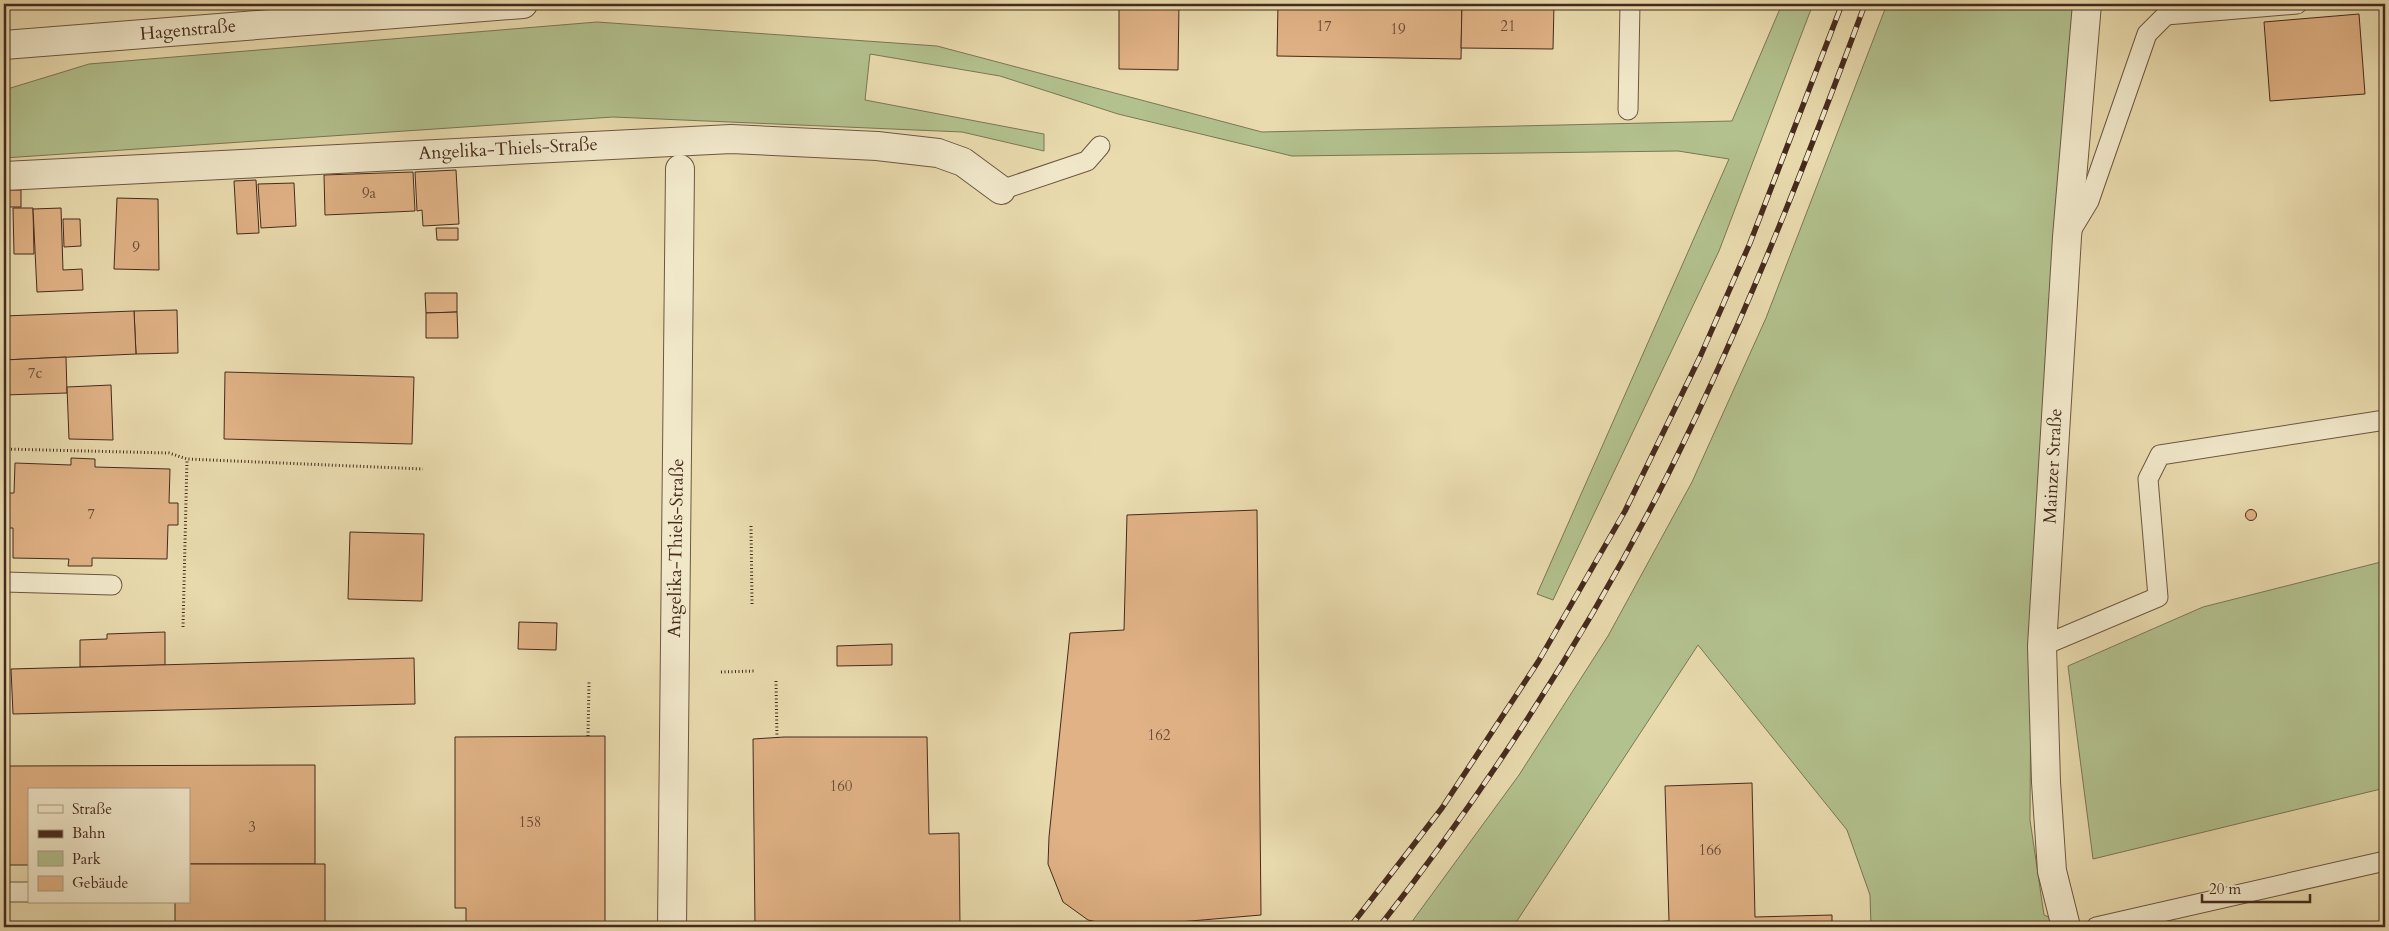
<svg xmlns="http://www.w3.org/2000/svg" width="2389" height="931" font-family="Cardo,serif">
  <style>
    .green { fill: #b2c18e; stroke: #7c7656 }
    .building { fill: #e0b285; stroke: #452a1d }
    .lines { fill: none; stroke-linecap: round; stroke-linejoin: round }
    .lane-casing { stroke: #6e5641; stroke-width: 21 }
    .street-casing { stroke: #6e5641; stroke-width: 30 }
    .path { stroke: #452a1d; stroke-width: 3; stroke-dasharray: 1 2.5; stroke-linecap: butt }
    .lane { stroke: #f1e8ca; stroke-width: 19 }
    .street { stroke: #f1e8ca; stroke-width: 28 }
    .rail-casing { stroke: #452a1d; stroke-width: 5.5 }
    .rail { stroke: #f1e8ca; stroke-width: 4; stroke-dasharray: 11; stroke-linecap: butt }
    .labels { text-anchor: middle; dominant-baseline: central; stroke-width: 4; stroke-linejoin: round; paint-order: stroke }
    .number-label { font-size: 15px; fill: #6c4c37 }
    .street-label { font-size: 18px; fill: #452a1d; stroke: #f1e8ca }
  </style>
  <rect width="100%" height="100%" fill="#e9dbae"/>
  <filter id="stains"><feTurbulence type="fractalNoise" baseFrequency=".004" numOctaves="4"/><feColorMatrix values="0 0 0 0 .2 0 0 0 0 .09 0 0 0 0 .02 0 0 0 .5 -.17"/></filter>
  <radialGradient id="worn" r=".72"><stop offset=".6" stop-color="#630" stop-opacity="0"/><stop offset="1" stop-color="#630" stop-opacity=".3"/></radialGradient>
  <g class="green">
    <polygon points="1782,4 1813,4 1719,251 1553,600 1537,594 1729,159 1678,151 1292,156 1118,114 1000,76 870,54 865,100 1044,134 1044,151 962,132 613,117 4,158 4,90 89,64 597,22 937,46 1262,132 1732,121"/>
    <polygon points="1887,4 2079,4 2031,646 2030,820 2044,915 2051,918 2058,927 1871,927 1870,895 1847,830 1698,645 1513,927 1408,927 1519,775 1608,636 1692,482 1766,318"/>
    <polygon points="2385,561 2385,788 2093,859 2068,666 2203,607"/>
  </g>
  <g class="building">
    <polygon points="1119,4 1179,4 1178,70 1119,69"/>
    <polygon points="1278,4 1462,4 1461,59 1277,56"/>
    <polygon points="1462,4 1554,4 1553,49 1461,48"/>
    <polygon points="2359,14 2365,94 2270,101 2264,22"/>
    <polygon points="456,170 459,224 423,226 422,210 417,211 415,172"/>
    <polygon points="413,172 415,211 325,215 324,175"/>
    <polygon points="256,180 259,233 237,234 234,181"/>
    <polygon points="294,183 296,226 261,228 258,184"/>
    <rect x="4" y="190" width="17" height="17"/>
    <polygon points="117,198 158,199 159,270 114,269"/>
    <polygon points="13,208 33,208 34,254 14,254"/>
    <polygon points="61,208 63,270 82,269 83,290 37,292 33,209"/>
    <polygon points="63,219 80,219 81,246 64,247"/>
    <polygon points="436,228 458,228 458,240 437,240"/>
    <polygon points="425,293 457,293 457,312 426,313"/>
    <polygon points="177,310 178,353 136,354 134,311"/>
    <polygon points="134,311 136,354 4,360 4,316"/>
    <polygon points="457,312 458,338 426,338 426,313"/>
    <polygon points="66,357 67,393 4,395 4,360"/>
    <polygon points="225,372 414,377 412,444 224,439"/>
    <polygon points="111,385 113,440 69,439 67,387"/>
    <polygon points="71,458 95,459 95,467 170,469 169,503 178,503 178,525 168,525 167,559 92,558 92,566 68,566 69,559 13,558 13,528 4,528 4,493 14,493 15,463 71,465"/>
    <circle cx="2251" cy="515" r="5.5"/>
    <polygon points="1257,510 1261,915 1120,927 1088,920 1063,902 1048,864 1049,837 1070,633 1124,630 1127,515"/>
    <polygon points="350,532 424,534 422,601 348,599"/>
    <polygon points="519,622 557,623 556,650 518,649"/>
    <polygon points="165,632 165,665 80,667 80,640 107,639 107,634"/>
    <polygon points="892,644 892,665 837,666 837,646"/>
    <polygon points="414,658 415,704 13,714 11,669"/>
    <polygon points="605,736 605,927 418,927 418,923 466,923 466,908 455,908 455,737"/>
    <polygon points="784,737 927,737 929,834 959,833 960,927 755,927 753,739"/>
    <polygon points="315,765 315,864 189,864 189,790 29,790 29,865 9,865 9,766"/>
    <polygon points="1752,783 1755,917 1832,915 1832,927 1654,927 1653,922 1669,921 1665,786"/>
    <polygon points="189,864 325,864 325,924 175,924 175,902 189,902"/>
    <polygon points="418,923 418,927 156,927 156,924"/>
  </g>
  <g class="lines">
    <defs>
      <g id="lane">
        <polyline points="1628,110 1630,4"/>
        <polyline points="1001,190 1087,161 1100,146"/>
        <polyline points="2069,234 2089,201 2147,34 2166,15 2297,4"/>
        <polyline points="4,582 112,585"/>
        <polyline points="2042,646 2158,597 2148,479 2160,455 2385,420"/>
        <polyline points="4,892 29,892"/>
        <polyline points="2096,927 2385,861"/>
      </g>
      <g id="street">
        <polyline points="4,45 523,4"/>
        <polyline points="4,176 731,139 877,146 938,153 963,162 1001,190"/>
        <polyline points="672,927 680,169"/>
        <polyline points="2066,927 2052,871 2046,782 2042,646 2067,237 2087,4"/>
      </g>
    </defs>
    <use href="#lane" class="lane-casing"/>
    <use href="#street" class="street-casing"/>
    <g class="path">
      <polyline points="4,449 169,453 187,459 423,469"/>
      <polyline points="751,526 752,604"/>
      <polyline points="183,627 187,459"/>
      <polyline points="721,672 755,671"/>
      <polyline points="776,681 777,738"/>
      <polyline points="588,736 589,682"/>
    </g>
    <use href="#lane" class="lane"/>
    <use href="#street" class="street"/>
    <defs>
      <g id="rail">
        <polyline points="1350,927 1442,808 1538,662 1625,511 1700,357 1750,243 1842,4"/>
        <path d="M1379 927C1482 796 1579 647 1656 498 1736 342 1804 169 1865 4"/>
      </g>
    </defs>
    <use href="#rail" class="rail-casing"/>
    <use href="#rail" class="rail"/>
  </g>
  <g class="labels">
    <g class="number-label">
      <text x="1324" y="26">17</text>
      <text x="1508" y="26">21</text>
      <text x="1398" y="29">19</text>
      <text x="369" y="193">9a</text>
      <text x="136" y="247">9</text>
      <text x="35" y="373">7c</text>
      <text x="91" y="514">7</text>
      <text x="1159" y="735">162</text>
      <text x="841" y="786">160</text>
      <text x="530" y="822">158</text>
      <text x="252" y="827">3</text>
      <text x="1710" y="850">166</text>
    </g>
    <g class="street-label">
      <text transform="translate(188 30) rotate(-5)">Hagenstraße</text>
      <text transform="translate(508 149) rotate(-3)">Angelika-Thiels-Straße</text>
      <text transform="translate(2053 466) rotate(-87)">Mainzer Straße</text>
      <text transform="translate(676 548) rotate(-89)">Angelika-Thiels-Straße</text>
    </g>
  </g>
  <rect width="2389" height="931" fill="none" stroke="#e9dbae" stroke-width="20"/>
  <rect x="5" y="5" width="2379" height="921" fill="none" stroke="#452a1d" stroke-width="2.5"/>
  <rect x="10" y="10" width="2369" height="911" fill="none" stroke="#452a1d"/>
  <rect x="28" y="788" width="162" height="115" fill="#f1e8ca" stroke="#ac9c85"/>
  <rect x="38" y="805" width="25" height="8" fill="#f1e8ca" stroke="#ac9c85"/>
  <text x="72" y="814" font-size="15" fill="#452a1d">Straße</text>
  <rect x="38" y="830" width="25" height="8" fill="#452a1d" stroke="#ac9c85"/>
  <text x="72" y="838" font-size="15" fill="#452a1d">Bahn</text>
  <rect x="38" y="851" width="25" height="15" fill="#b2c18e" stroke="#ac9c85"/>
  <text x="72" y="864" font-size="15" fill="#452a1d">Park</text>
  <rect x="38" y="876" width="25" height="15" fill="#e0b285" stroke="#ac9c85"/>
  <text x="72" y="888" font-size="15" fill="#452a1d">Gebäude</text>
  <path d="M2202 894v8h108v-8" fill="none" stroke="#452a1d" stroke-width="2.5"/>
  <text x="2209" y="894" font-size="15" fill="#452a1d" stroke="#f1e8ca" stroke-width="4" paint-order="stroke">20 m</text>
  <rect width="100%" height="100%" filter="url(#stains)"/>
  <rect width="100%" height="100%" fill="url(#worn)"/>
</svg>
